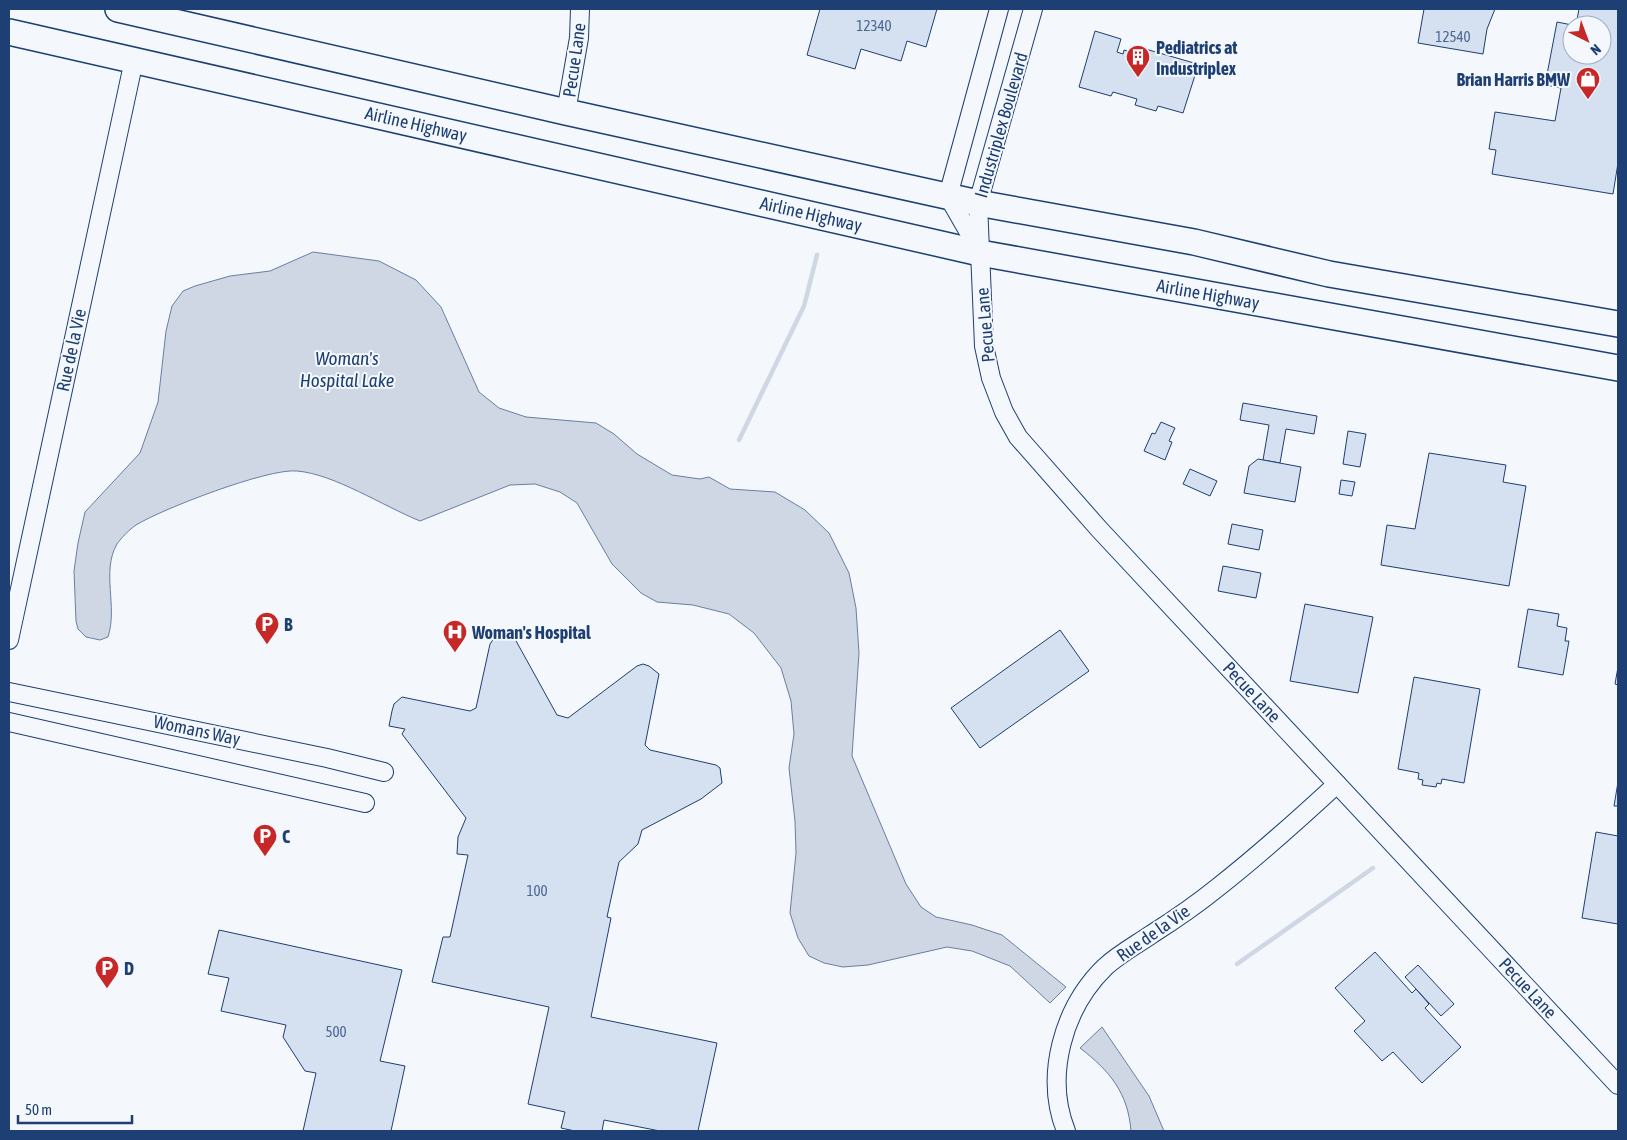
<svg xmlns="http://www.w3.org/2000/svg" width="1627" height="1140" font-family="'Asap Condensed',sans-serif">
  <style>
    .water { fill: #cfd7e4; stroke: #687fa3 }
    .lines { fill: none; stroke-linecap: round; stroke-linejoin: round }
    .stream { stroke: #cfd7e4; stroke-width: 4.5 }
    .building { fill: #d5e0f0; stroke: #1d3f73 }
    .minor-casing { stroke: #1d3f73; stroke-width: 20 }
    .highway-casing { stroke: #1d3f73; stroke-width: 28 }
    .minor { stroke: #f4f7fb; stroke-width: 18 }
    .highway { stroke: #f4f7fb; stroke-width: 25 }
    .labels { text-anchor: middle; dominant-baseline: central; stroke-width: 4; stroke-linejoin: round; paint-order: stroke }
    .number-label { font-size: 15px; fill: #4b6792 }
    .poi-label { font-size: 18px; font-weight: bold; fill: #1d3f73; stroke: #f4f7fb; text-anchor: start }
    .street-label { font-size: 18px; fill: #1d3f73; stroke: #f4f7fb }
    .water-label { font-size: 19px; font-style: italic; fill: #1d3f73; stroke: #f4f7fb }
  </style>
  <rect width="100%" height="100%" fill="#f4f7fb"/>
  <g class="water">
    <path d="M313 252 379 261 416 280 441 307 479 392 499 408 526 417 596 423 614 434 637 454 672 475 700 479 709 477 730 489 775 492 805 510 829 533 849 573 856 608 859 653 852 756 906 884 921 907 936 917 972 925 1002 935 1066 987 1050 1003 1010 966 972 951 947 947 868 965 843 967 824 963 809 956 798 938 790 913 796 853 795 821 789 768 794 734 791 701 781 668 754 633 729 614 693 605 657 602 641 593 612 564 577 503 560 492 535 484 510 485 420 521C383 506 334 474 297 471 268 468 162 509 136 525 130 529 121 538 117 544 101 572 118 606 108 637L100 640 86 637 78 629 76 621 74 571 78 543 85 512 140 453 158 402 166 331 172 306 183 291 195 286 230 276 270 271Z"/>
    <path d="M1102 1027 1149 1096 1164 1131H1131C1128 1093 1110 1071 1080 1048Z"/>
  </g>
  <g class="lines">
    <g class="stream">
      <polyline points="739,440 804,306 817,255"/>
      <polyline points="1237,964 1373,868"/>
    </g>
  </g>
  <g class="building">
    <polygon points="820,9 937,9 926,47 907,41 901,61 861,49 855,69 807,55"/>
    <polygon points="1424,9 1495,9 1487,29 1483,54 1418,43"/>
    <polygon points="1579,9 1618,9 1618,163 1613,194 1492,174 1496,150 1489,149 1495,112 1555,121 1561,88 1545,85 1557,22 1572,25 1572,55 1602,55 1602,25 1576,25"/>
    <polygon points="1095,31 1121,39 1117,52 1123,54 1124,50 1133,53 1134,49 1141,51 1142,48 1194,63 1197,69 1183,113 1158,106 1156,111 1135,105 1137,99 1113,92 1111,96 1079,87"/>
    <polygon points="1243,403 1317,416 1314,434 1286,429 1280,463 1263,460 1269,425 1240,420"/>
    <polygon points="1161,422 1175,428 1169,441 1172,442 1165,460 1144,451 1152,433 1155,434"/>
    <polygon points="1348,431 1366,434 1360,467 1343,464"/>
    <polygon points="1429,453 1506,465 1503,482 1526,486 1509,586 1381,565 1387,525 1415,529"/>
    <polygon points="1258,459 1301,467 1295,502 1244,493 1249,466"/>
    <polygon points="1190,469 1217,481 1210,496 1183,484"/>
    <polygon points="1341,480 1355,482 1352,496 1339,494"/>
    <polygon points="1232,524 1263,530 1259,550 1228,544"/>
    <polygon points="1223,566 1261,573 1256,598 1218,591"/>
    <polygon points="1305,604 1373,617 1358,693 1290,681"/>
    <polygon points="1528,609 1559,614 1557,626 1567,628 1565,641 1569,641 1563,675 1518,667"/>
    <polygon points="1060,630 1089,671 980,748 951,708"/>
    <polygon points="497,634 507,635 515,639 557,715 568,718 637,666 643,664 649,666 659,674 645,745 650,750 716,765 720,768 722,783 701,799 642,830 638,844 619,862 607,917 611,918 591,1017 717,1043 698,1131 660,1131 604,1120 602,1131 575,1131 561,1128 565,1112 528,1104 549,1007 432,982 443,937 450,937 468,855 457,854 458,837 466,818 402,734 405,729 389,726 392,711 394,704 402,697 470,711 476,708 490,644"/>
    <polygon points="1618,667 1618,685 1615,684"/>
    <polygon points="1414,677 1480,689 1464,783 1442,779 1441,784 1437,783 1436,787 1422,785 1423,780 1418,779 1419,773 1398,769"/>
    <polygon points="1618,782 1618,806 1614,806"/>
    <polygon points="1596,832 1618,836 1618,924 1582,918"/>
    <polygon points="219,930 402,970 380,1061 405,1066 391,1131 303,1131 316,1073 305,1071 283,1037 286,1025 221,1011 229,978 208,974"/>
    <polygon points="1375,952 1412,993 1416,989 1429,1004 1425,1008 1461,1047 1422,1083 1393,1052 1382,1061 1354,1031 1365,1021 1335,988"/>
    <polygon points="1418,965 1454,1004 1441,1016 1405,977"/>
  </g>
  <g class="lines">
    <defs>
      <g id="minor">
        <polyline points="1033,9 978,203 984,346 991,378 1004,412 1018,437 1099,529 1618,1085"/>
        <polyline points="566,112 579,38 580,9"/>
        <polyline points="979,250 948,196 999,9"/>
        <polyline points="9,640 134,60"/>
        <polyline points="9,692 327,758 384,772"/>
        <polyline points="9,722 365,803"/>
        <path d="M1066 1131C1044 1076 1063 1008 1105 967 1119 954 1136 945 1152 934 1174 920 1196 905 1217 888 1258 856 1298 820 1337 784"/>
      </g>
      <g id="highway">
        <polyline points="118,9 566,112 978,203 1194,242 1329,274 1618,324"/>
        <polyline points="9,32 980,253 1618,368"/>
      </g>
    </defs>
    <use href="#minor" class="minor-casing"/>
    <use href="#highway" class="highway-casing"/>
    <use href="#minor" class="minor"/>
    <use href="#highway" class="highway"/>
  </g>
  <defs>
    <symbol id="building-pin" viewBox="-11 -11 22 30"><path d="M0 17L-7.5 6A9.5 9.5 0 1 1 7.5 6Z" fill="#c62828" stroke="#f4f7fb"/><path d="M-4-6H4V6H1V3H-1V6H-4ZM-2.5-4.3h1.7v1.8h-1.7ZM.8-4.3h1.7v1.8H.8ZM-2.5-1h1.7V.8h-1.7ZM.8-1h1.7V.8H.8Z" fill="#fff"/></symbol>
    <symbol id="shop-pin" viewBox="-11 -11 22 30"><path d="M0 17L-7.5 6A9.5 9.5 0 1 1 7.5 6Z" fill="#c62828" stroke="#f4f7fb"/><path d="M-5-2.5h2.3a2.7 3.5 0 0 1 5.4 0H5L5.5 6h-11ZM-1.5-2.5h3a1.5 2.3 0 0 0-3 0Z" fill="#fff"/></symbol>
    <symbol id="parking-pin" viewBox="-11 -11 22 30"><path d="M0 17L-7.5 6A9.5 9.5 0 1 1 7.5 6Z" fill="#c62828" stroke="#f4f7fb"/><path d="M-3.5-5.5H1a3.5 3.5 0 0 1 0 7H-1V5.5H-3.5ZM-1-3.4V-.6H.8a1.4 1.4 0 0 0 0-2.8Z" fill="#fff"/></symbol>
    <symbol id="hospital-pin" viewBox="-11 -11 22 30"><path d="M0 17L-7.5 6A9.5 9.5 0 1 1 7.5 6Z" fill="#c62828" stroke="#f4f7fb"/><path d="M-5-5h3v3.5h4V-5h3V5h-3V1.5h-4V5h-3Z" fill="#fff"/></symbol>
  </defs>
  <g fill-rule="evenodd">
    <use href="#building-pin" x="1124" y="43" width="28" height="38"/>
    <use href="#shop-pin" x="1574" y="65" width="28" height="38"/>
    <use href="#parking-pin" x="253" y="610" width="28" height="38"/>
    <use href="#hospital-pin" x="441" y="618" width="28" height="38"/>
    <use href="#parking-pin" x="251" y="822" width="28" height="38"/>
    <use href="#parking-pin" x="93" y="954" width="28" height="38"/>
  </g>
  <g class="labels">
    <g class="number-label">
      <text x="874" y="25">12340</text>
      <text x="1453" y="36">12540</text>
      <text x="537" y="890">100</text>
      <text x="336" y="1031">500</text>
    </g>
    <g class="poi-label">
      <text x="1156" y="47">Pediatrics at<tspan x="1156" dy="21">Industriplex</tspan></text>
      <text x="1570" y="79" text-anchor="end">Brian Harris BMW</text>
      <text x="284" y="624">B</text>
      <text x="472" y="632">Woman's Hospital</text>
      <text x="282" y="836">C</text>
      <text x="124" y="968">D</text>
    </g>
    <g class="street-label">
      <text transform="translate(574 60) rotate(-82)">Pecue Lane</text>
      <text transform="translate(416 124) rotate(13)">Airline Highway</text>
      <text transform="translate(1001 125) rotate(-74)">Industriplex Boulevard</text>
      <text transform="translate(811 214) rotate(13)">Airline Highway</text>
      <text transform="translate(1208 294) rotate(10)">Airline Highway</text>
      <text transform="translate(985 325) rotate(-95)">Pecue Lane</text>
      <text transform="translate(71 350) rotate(-78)">Rue de la Vie</text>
      <text transform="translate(1252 692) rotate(47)">Pecue Lane</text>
      <text transform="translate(197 730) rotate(12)">Womans Way</text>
      <text transform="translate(1153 933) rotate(-35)">Rue de la Vie</text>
      <text transform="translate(1528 988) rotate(47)">Pecue Lane</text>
    </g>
    <g class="water-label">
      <text x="347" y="358">Woman's<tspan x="347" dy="22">Hospital Lake</tspan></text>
    </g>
  </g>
  <rect width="1627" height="1140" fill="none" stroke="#1d3f73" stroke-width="20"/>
  <g transform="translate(1587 40) rotate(138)"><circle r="24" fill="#f4f7fb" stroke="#9eadc5"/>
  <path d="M0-4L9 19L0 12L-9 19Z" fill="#c62828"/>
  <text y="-8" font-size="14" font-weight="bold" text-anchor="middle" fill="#1d3f73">N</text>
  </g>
  <path d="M18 1115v8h114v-8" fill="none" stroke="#1d3f73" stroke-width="2.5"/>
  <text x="25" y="1115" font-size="15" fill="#1d3f73" stroke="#f4f7fb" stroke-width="4" paint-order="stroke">50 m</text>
</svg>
